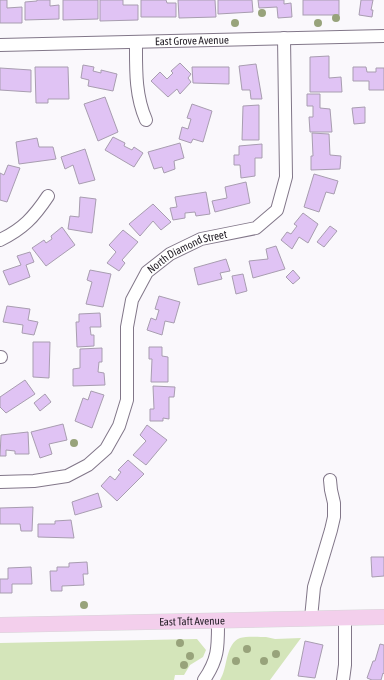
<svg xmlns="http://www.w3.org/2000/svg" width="384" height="680" font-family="'Asap Condensed',sans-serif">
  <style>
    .green { fill: #d4e5ba }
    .building { fill: #e0c3f4; stroke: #a89db0 }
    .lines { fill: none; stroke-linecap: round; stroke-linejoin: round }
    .minor-casing { stroke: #827789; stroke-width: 14 }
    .major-casing { stroke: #d7d6d8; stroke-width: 16 }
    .minor { stroke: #fff; stroke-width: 12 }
    .major { stroke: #f3cfec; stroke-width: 15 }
    .tree { fill: #98a37b }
    .labels { text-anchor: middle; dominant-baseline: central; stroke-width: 3; stroke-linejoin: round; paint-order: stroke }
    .street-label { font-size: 11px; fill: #231e26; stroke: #fff }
  </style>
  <rect width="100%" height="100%" fill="#faf8fc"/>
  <g class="green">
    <path d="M266 637 275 639 301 638 270 680H220C228 668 225 644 240 638 246 636 260 637 266 637Z"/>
    <polygon points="197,639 206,650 203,657 190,665 184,675 175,675 174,680 0,680 0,643"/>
  </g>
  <g class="building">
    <polygon points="0,0 7,0 7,8 22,7 22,23 0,23"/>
    <polygon points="37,0 50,0 50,6 59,5 59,19 25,20 25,2 37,1"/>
    <polygon points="63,0 98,0 98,19 63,20"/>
    <polygon points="100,0 123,0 123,5 138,5 138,20 100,21"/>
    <polygon points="141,0 166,0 167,3 176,3 176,17 141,17"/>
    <polygon points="178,0 215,0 216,17 179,18"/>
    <polygon points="218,0 252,0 253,12 218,14"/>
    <polygon points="258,0 284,0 284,4 291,3 292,17 278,18 277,7 259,8"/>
    <rect x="303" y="0" width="36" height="15"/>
    <polygon points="361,0 373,0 371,10 373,10 372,17 359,15"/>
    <polygon points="329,56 329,78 341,77 342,92 310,92 310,57"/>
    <polygon points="180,63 191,74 188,78 191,82 180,94 177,89 168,97 151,81 160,72 167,79 173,73 171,71"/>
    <polygon points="256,64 262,99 251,99 250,90 242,90 239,66"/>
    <polygon points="83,65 94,67 93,71 101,73 101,70 117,74 113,91 88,86 89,80 81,78"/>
    <polygon points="35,67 68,67 69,99 48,99 48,103 36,103"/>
    <polygon points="192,67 229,67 229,84 193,83"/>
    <polygon points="353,67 366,67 367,72 376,72 376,68 384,68 384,90 369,90 369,81 353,81"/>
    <polygon points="0,68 31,70 31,92 0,90"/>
    <polygon points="307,94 320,94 320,108 330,109 332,132 310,132 309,117 313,117 313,106 307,106"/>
    <polygon points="105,97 118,132 98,141 84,104"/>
    <polygon points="192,104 212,111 203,142 193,139 191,143 179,139 182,127 188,129 191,119 187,118"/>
    <polygon points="259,105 259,140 242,140 243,106"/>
    <polygon points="365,107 365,123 354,124 352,108"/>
    <polygon points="312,133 329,134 330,155 341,156 340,169 311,170 311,156 313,156"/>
    <polygon points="113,137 125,143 124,146 132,150 134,147 143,153 134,167 105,150"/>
    <polygon points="37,138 39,147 53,147 56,159 19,164 16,142"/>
    <polygon points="180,143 184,158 174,161 175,169 164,173 162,167 154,169 148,152"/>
    <polygon points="262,144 262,158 255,158 255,176 241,178 240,165 234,165 234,155 239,155 239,146"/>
    <polygon points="85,149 95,180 79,184 73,165 65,169 61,157"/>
    <polygon points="8,165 20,168 7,202 0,200 0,173 4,175"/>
    <polygon points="314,174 338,181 334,194 326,192 319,212 304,207"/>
    <polygon points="246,182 250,203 215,212 212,201 227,198 225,187"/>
    <polygon points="206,192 210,214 196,216 195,212 185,213 185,218 173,220 170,208 177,207 175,197"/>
    <polygon points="80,197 96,199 92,233 68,229 70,216 79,217"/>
    <polygon points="153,204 171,222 161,230 153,221 140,236 129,224"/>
    <polygon points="303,213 318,224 308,243 299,237 292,249 281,240 287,232 291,234 297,226 294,224"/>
    <polygon points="330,226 337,231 324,247 317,242"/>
    <polygon points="62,227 75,245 46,266 32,248 44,240 46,243 52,239 51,236"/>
    <polygon points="123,230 138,242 122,260 125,263 119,271 107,263 116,252 109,245"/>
    <polygon points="276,246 285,269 253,278 249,261 268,259 266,249"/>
    <polygon points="30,252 34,262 26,265 30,277 9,285 3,271 21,265 17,256"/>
    <polygon points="226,259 230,271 220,273 222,279 198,285 194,268"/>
    <polygon points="90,270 111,274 103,307 86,304 92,282 87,280"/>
    <polygon points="293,270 300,278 293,284 286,277"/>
    <polygon points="243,274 247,291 236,294 232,276"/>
    <polygon points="159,296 180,302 174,323 165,321 162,335 147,330 151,318 156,320 159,310 155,309"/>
    <polygon points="7,306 30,309 28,320 38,322 34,335 22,333 23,325 3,322"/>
    <polygon points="100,313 101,327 90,327 91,335 94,335 94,346 77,347 76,322 79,322 79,314"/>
    <polygon points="33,342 50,342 49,378 33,377"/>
    <polygon points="149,347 162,347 162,356 168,357 168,382 151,382 152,359 149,359"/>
    <polygon points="102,348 102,362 99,362 98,372 104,373 105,385 73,386 73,369 80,368 80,349"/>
    <polygon points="25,380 35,394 6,413 0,407 0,397"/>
    <polygon points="153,386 175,387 174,397 169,397 169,419 163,418 163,421 150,421 150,409 154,409"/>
    <polygon points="91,391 104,395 92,428 75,421 83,398 88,400"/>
    <polygon points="45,394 51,402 40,411 34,403"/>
    <polygon points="63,424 67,440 49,444 52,454 40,458 31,432"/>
    <polygon points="147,425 167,440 146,465 133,455 146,441 140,435"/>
    <polygon points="28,432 29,454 15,454 15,451 6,450 6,456 0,456 1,435"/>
    <polygon points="128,460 144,474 117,501 101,486 110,476 115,480 121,472 118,470"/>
    <polygon points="98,493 102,507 75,515 72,502"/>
    <polygon points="33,507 32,531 21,531 20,524 0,524 0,508"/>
    <polygon points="71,520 74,538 38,537 38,524 55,524 55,521"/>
    <polygon points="371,557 384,557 384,576 372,577"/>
    <polygon points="87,562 88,574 83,574 84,585 62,586 62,591 51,591 50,571 57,571 57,567 69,567 69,563"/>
    <polygon points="31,567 32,584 12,584 12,593 0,593 0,579 8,579 8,568"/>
    <polygon points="305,641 323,645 315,678 298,676"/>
    <polygon points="380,644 384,645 384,674 383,673 381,680 372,680 367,678 373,661 375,661"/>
  </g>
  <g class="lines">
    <defs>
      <g id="minor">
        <path d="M136 42C136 69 135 95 146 120"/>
        <path id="s1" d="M0 45 384 36"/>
        <path d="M0 240C23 229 34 217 48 196"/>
        <polyline points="0,357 1,357"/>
        <path id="s2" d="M0 482 34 481 67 476 88 465 106 449 119 426 127 400V327L132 300 147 272 170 254 201 239 256 228 277 210 286 177 284 38"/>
        <polyline points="311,618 314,587 331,530 334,517 334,503 331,490 330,480"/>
        <path d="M204 680C219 658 218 646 218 620"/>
        <polyline points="343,680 345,665 345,618"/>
      </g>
      <g id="major">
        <path id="s3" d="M0 625 384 617"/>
      </g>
    </defs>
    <use href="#minor" class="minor-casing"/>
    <use href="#major" class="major-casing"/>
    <use href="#minor" class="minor"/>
    <use href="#major" class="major"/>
  </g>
  <g class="tree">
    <circle cx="262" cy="13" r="4"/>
    <circle cx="336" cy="18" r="4"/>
    <circle cx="235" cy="23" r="4"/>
    <circle cx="318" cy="23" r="4"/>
    <circle cx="74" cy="443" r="4"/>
    <circle cx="84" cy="605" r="4"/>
    <circle cx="180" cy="643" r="4"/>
    <circle cx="247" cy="649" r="4"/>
    <circle cx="276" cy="654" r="4"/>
    <circle cx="190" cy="656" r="4"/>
    <circle cx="236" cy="661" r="4"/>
    <circle cx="264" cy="661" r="4"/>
    <circle cx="184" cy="665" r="4"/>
  </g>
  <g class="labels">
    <g class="street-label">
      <text stroke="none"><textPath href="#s1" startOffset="192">East Grove Avenue</textPath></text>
      <text stroke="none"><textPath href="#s2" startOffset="347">North Diamond Street</textPath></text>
      <text stroke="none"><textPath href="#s3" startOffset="192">East Taft Avenue</textPath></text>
    </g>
  </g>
</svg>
